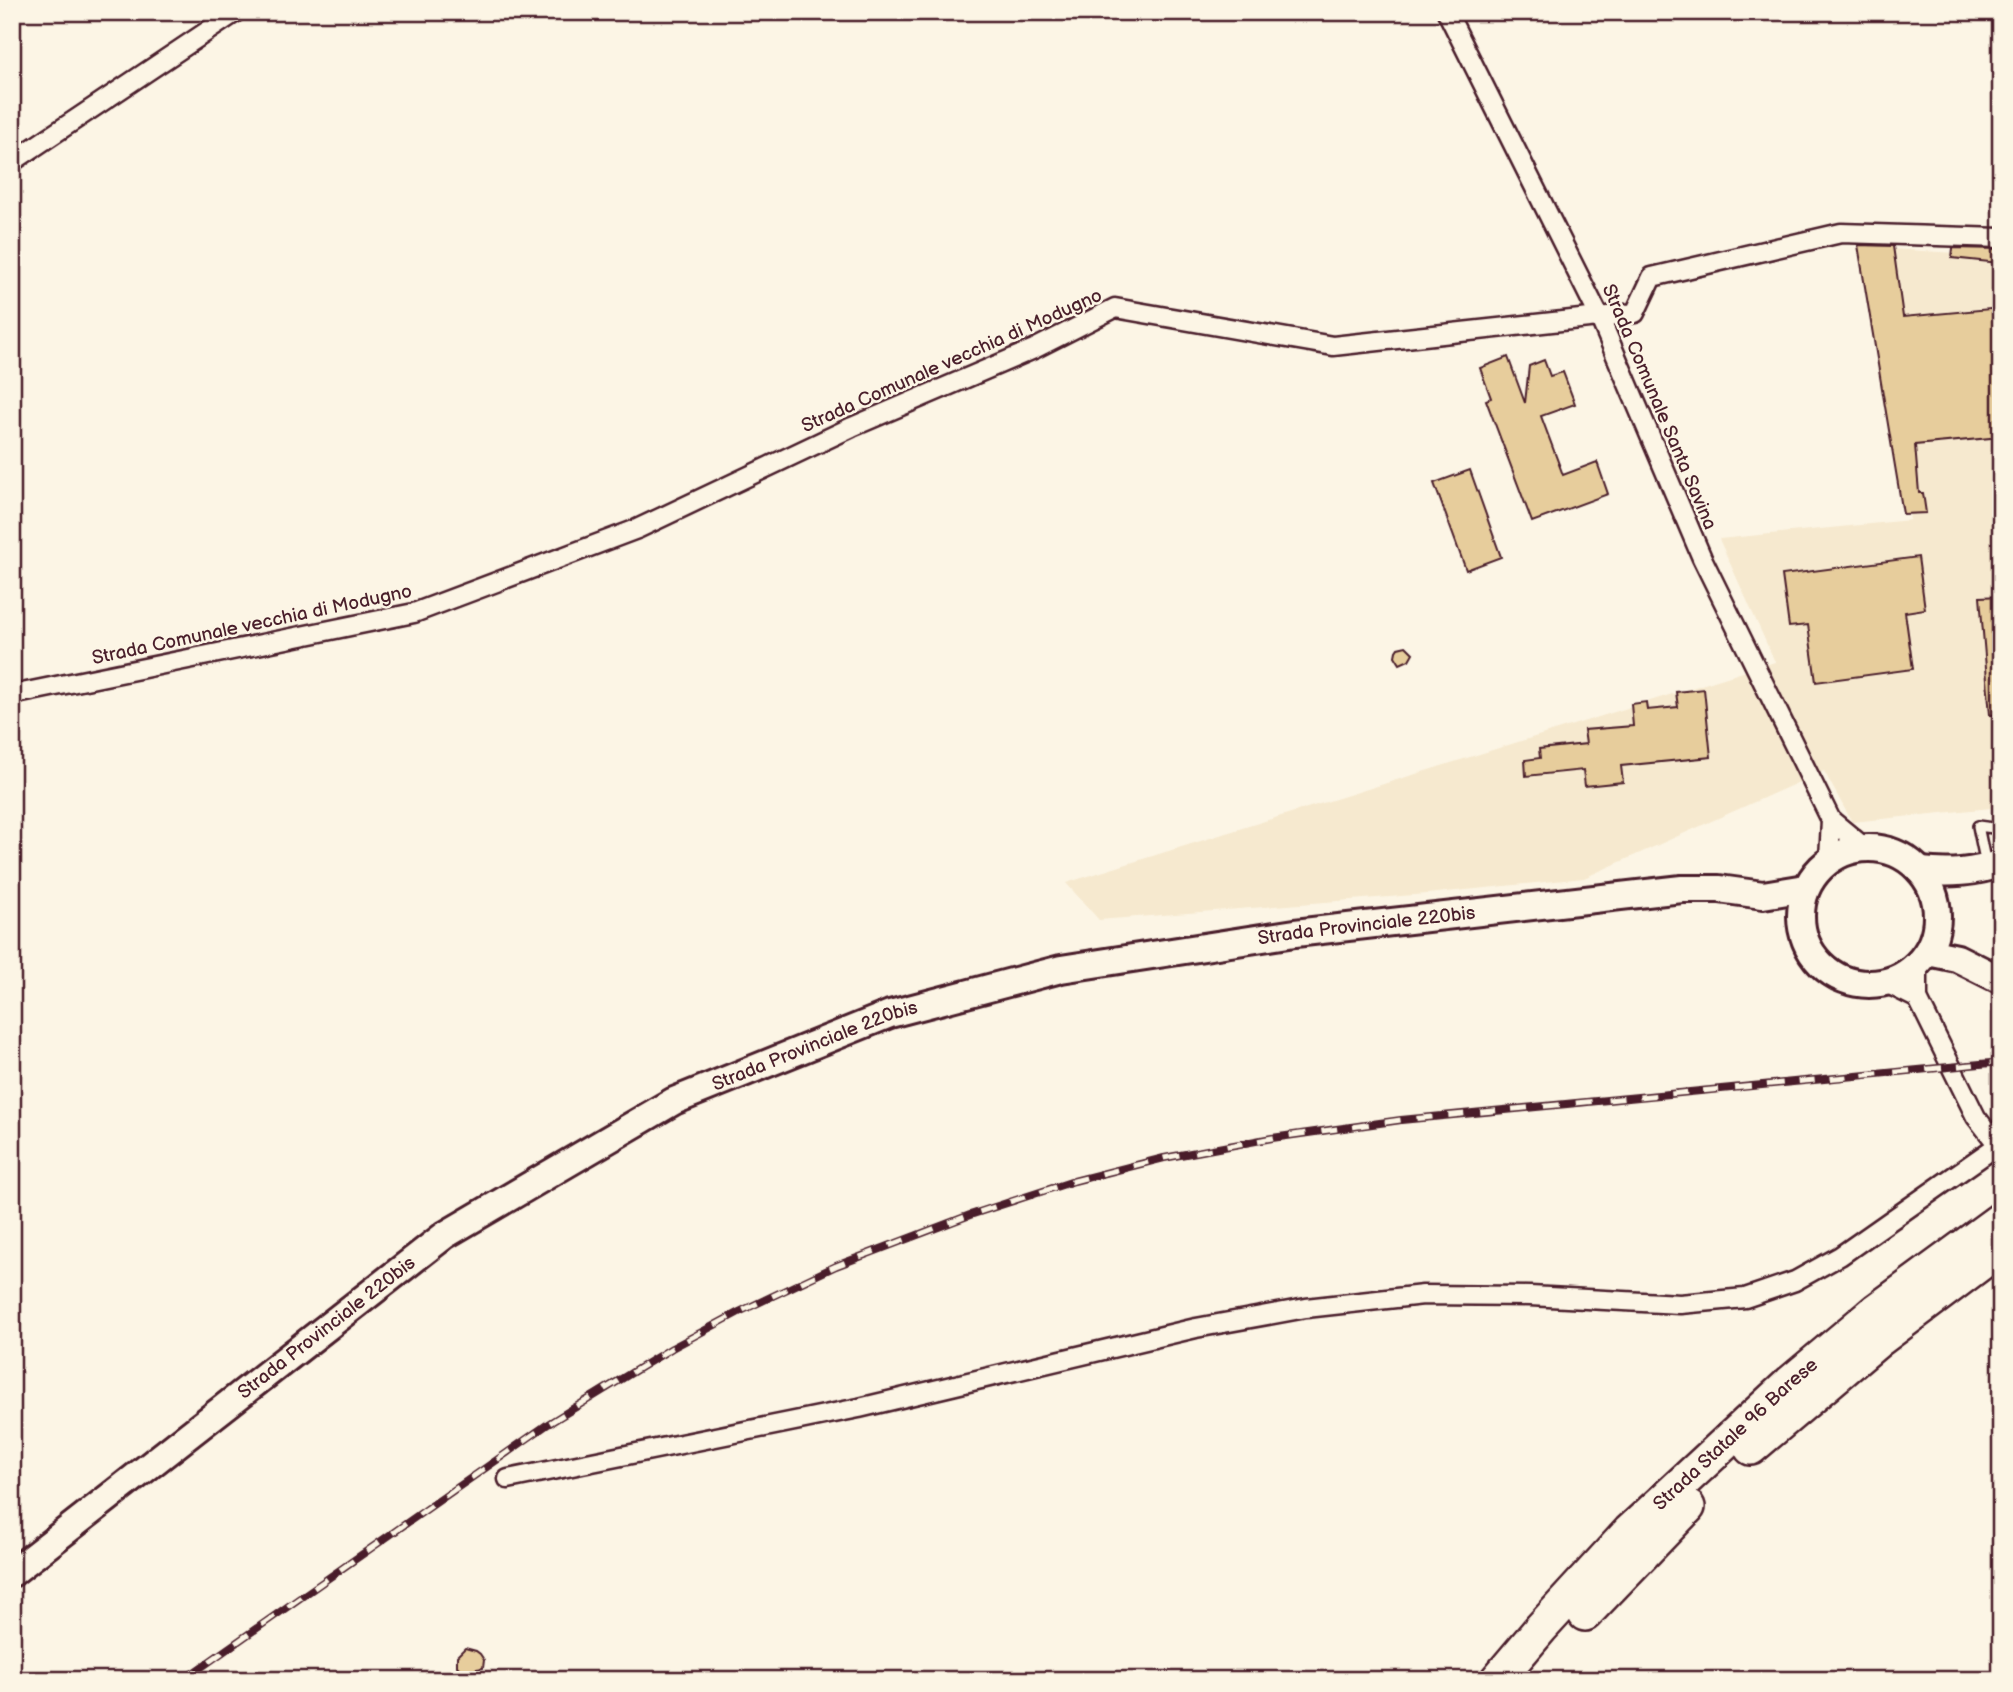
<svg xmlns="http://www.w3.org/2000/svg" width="2013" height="1692" font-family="'Balsamiq Sans',sans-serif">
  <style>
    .built { fill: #f6e9cf }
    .building { fill: #e7cd9c; stroke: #4a1f2b; stroke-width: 2 }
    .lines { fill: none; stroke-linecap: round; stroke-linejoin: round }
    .lane-casing { stroke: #4a1f2b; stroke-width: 14 }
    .street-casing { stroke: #4a1f2b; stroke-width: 23 }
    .secondary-casing { stroke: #4a1f2b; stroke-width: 32 }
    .highway-casing { stroke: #4a1f2b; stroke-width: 38 }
    .lane { stroke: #fcf5e5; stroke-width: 9 }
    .street { stroke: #fcf5e5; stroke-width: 18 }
    .secondary { stroke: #fcf5e5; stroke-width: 26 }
    .highway { stroke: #fcf5e5; stroke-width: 33 }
    .rail-casing { stroke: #4a1f2b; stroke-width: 8 }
    .rail { stroke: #fcf5e5; stroke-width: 5; stroke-dasharray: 16; stroke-linecap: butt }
    .labels { text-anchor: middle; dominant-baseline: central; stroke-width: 5; stroke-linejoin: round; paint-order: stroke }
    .street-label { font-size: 19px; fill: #4a1f2b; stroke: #fcf5e5 }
  </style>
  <rect width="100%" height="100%" fill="#fcf5e5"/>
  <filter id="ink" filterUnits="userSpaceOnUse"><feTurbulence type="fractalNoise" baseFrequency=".0143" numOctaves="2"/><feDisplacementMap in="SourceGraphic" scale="14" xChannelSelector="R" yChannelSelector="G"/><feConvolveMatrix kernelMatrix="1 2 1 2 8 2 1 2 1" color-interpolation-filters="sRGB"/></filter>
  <g filter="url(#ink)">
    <polygon class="built" points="1857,247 1956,253 2001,260 2001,807 1852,822 1824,771 1584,878 1427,894 1099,920 1066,883 1775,662 1719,539 1910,520"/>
    <g class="building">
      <polygon points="1858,245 1893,246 1903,317 2001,308 2001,437 1915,445 1919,493 1923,493 1926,513 1903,514"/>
      <polygon points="1953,248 2001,249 1999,263 1952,258"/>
      <polygon points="1508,357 1525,403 1529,366 1544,360 1550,376 1563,372 1575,404 1541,416 1563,475 1597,462 1608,494 1532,522 1486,400 1491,398 1480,368"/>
      <polygon points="1470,470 1501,557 1466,570 1434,483"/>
      <polygon points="1918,557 1925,609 1905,612 1913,669 1816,682 1808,625 1789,627 1782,575"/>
      <polygon points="2001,596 2001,714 1990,715 1980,597"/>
      <polygon points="1406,646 1413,653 1409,660 1400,664 1395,656 1396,651 1398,648"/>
      <polygon points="1704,689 1711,757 1621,766 1623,782 1585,786 1583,770 1526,776 1525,760 1540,758 1539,749 1586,744 1584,730 1633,726 1631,704 1646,702 1647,710 1678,707 1676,692"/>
      <polygon points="465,1648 476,1651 480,1654 484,1660 483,1668 476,1669 476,1676 464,1674 457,1666 457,1656"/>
    </g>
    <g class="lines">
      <defs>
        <polyline id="lane" points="1983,865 1984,855 1978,826 2001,829"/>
        <g id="street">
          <polyline points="1447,12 1599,316 1702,558 1831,820 1865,848"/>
          <polyline points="12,162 236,12"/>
          <polyline points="12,695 414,613 637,529 852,427 1034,349 1115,308 1333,346 1635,313 1652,277 1841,233 2001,238"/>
          <polyline points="1829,860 1831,820"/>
          <polyline points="1918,964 1918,999 1976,1117 1998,1145"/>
          <polyline points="1886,983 1918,999"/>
          <polyline points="508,1479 859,1408 1196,1328 1306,1308 1423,1295 1530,1296 1680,1304 1745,1298 1795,1281 1840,1256 2001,1143"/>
        </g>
        <g id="secondary">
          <circle cx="1869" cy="916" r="68"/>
          <path d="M1920 871C1949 874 1974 873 2001 863"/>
          <polyline points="1928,952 1957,958 2001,980"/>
          <path id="s1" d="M12 1573 445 1235 674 1101 890 1014 1061 969 1295 933 1682 889H1719L1763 895 1806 888"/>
        </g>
        <g id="highway">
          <polyline points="1751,1448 1880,1339 2001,1248"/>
          <polyline points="1585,1614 1688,1507"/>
          <path id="s2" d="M1497 1680 1541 1628 1630 1531 1790 1383 1877 1310 2001 1219"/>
        </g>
      </defs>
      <use href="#lane" class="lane-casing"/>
      <use href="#street" class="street-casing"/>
      <use href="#secondary" class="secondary-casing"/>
      <use href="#highway" class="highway-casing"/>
      <use href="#lane" class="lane"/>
      <use href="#street" class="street"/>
      <use href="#secondary" class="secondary"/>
      <use href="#highway" class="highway"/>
      <defs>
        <polyline id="rail" points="183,1680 548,1424 672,1348 739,1312 836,1266 970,1215 1074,1181 1164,1158 1272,1138 1401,1120 2001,1062"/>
      </defs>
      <use href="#rail" class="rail-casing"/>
      <use href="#rail" class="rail"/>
    </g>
  </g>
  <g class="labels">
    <g class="street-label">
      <text transform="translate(952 361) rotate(-24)">Strada Comunale vecchia di Modugno</text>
      <text transform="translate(1659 407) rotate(67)">Strada Comunale Santa Savina</text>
      <text transform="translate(252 625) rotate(-12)">Strada Comunale vecchia di Modugno</text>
      <text stroke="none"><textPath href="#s1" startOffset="1533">Strada Provinciale 220bis</textPath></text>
      <text stroke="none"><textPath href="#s1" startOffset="966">Strada Provinciale 220bis</textPath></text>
      <text stroke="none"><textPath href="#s1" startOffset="399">Strada Provinciale 220bis</textPath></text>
      <text stroke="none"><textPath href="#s2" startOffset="343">Strada Statale 96 Barese</textPath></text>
    </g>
  </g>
  <rect width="2013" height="1692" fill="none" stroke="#fcf5e5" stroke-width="42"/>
  <rect x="21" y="21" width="1971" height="1650" fill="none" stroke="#4a1f2b" stroke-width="2.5" filter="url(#ink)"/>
</svg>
